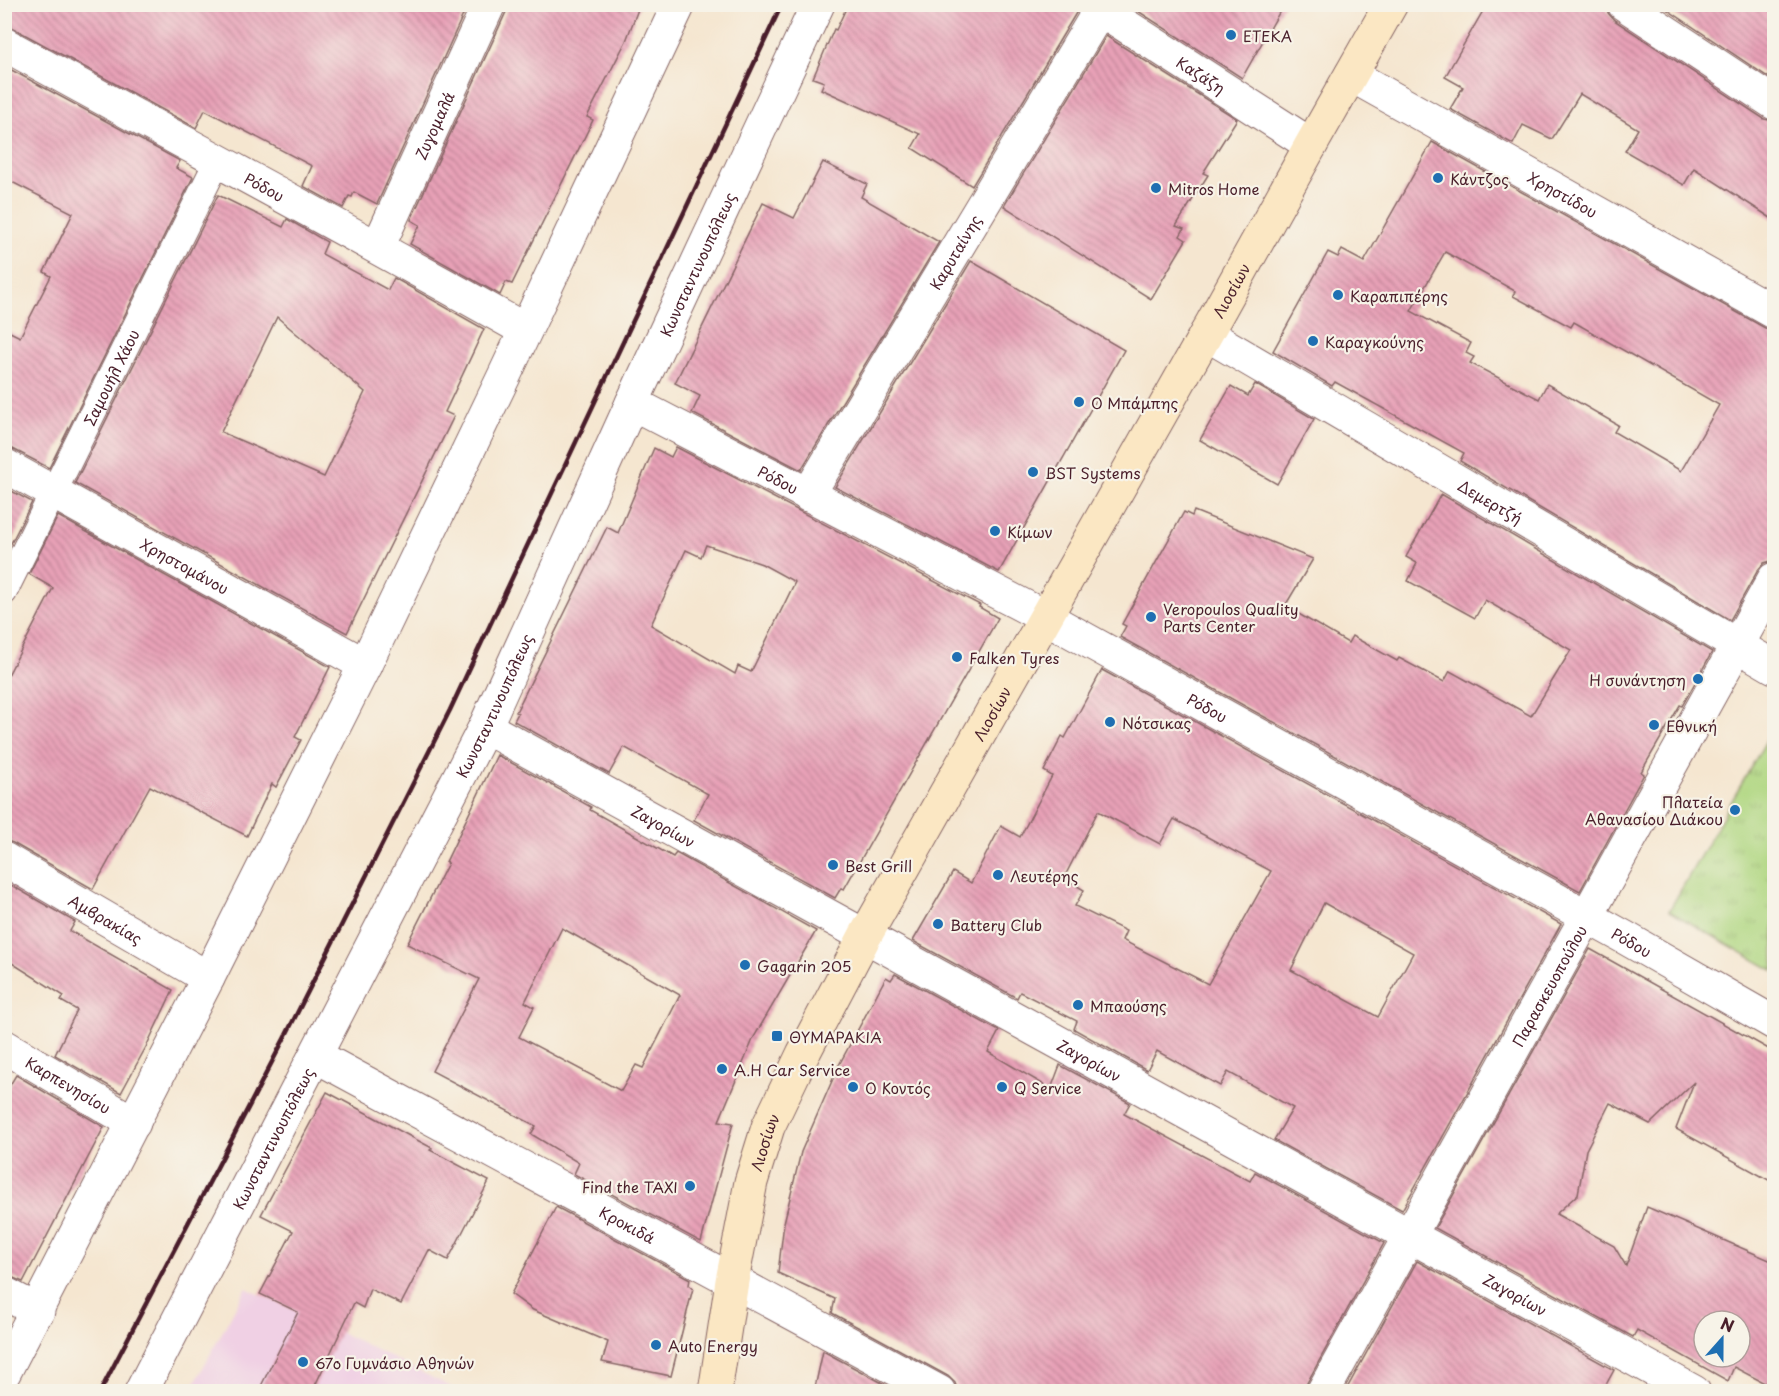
<svg xmlns="http://www.w3.org/2000/svg" width="1779" height="1396" font-family="'Playpen Sans',sans-serif">
  <style>
    .built { fill: #f0d0e4 }
    .grass { fill: url(#grass-tufts); stroke: #7d7b56; stroke-width: 1.5 }
    .building { fill: url(#building-back-hatch); fill-rule: evenodd }
    .lines { fill: none; stroke-linecap: round; stroke-linejoin: round }
    .service-casing { stroke: #866565; stroke-width: 28 }
    .minor-casing { stroke: #866565; stroke-width: 35 }
    .secondary-casing { stroke: #866565; stroke-width: 35 }
    .service { stroke: #fff; stroke-width: 26 }
    .minor { stroke: #fff; stroke-width: 33 }
    .secondary { stroke: #fbe7c3; stroke-width: 33 }
    .rail { stroke: #4a1f2b; stroke-width: 4.5 }
    .poi-dot { fill: #1f6fb2; stroke: #f7f3e8; stroke-width: 2 }
    .labels { text-anchor: middle; dominant-baseline: central; stroke-width: 4.5; stroke-linejoin: round; paint-order: stroke }
    .poi-label { font-size: 15px; fill: #4a1f2b; stroke: #f7f3e8; text-anchor: start }
    .street-label { font-size: 15px; fill: #4a1f2b; stroke: #f7f3e8 }
  </style>
  <defs>
    <pattern id="grass-tufts" width="24" height="20" patternUnits="userSpaceOnUse" patternTransform="scale(1.5)"><rect width="24" height="20" fill="#b0d782"/><path d="M3 7l-1-3M5 7V3M7 7l1-3M15 17l-1-3M17 17v-4M19 17l1-3" fill="none" stroke="#99b870"/></pattern>
    <pattern id="building-back-hatch" width="6" height="6" patternUnits="userSpaceOnUse" patternTransform="scale(1.5)"><rect width="6" height="6" fill="#e8a1b7"/><path d="M-1 5l2 2M0 0l6 6M5-1l2 2" fill="none" stroke="#be8395"/></pattern>
  </defs>
  <rect width="100%" height="100%" fill="#f7f3e8"/>
  <filter id="ink" filterUnits="userSpaceOnUse"><feTurbulence type="fractalNoise" baseFrequency=".0167" numOctaves="2"/><feDisplacementMap in="SourceGraphic" scale="12" xChannelSelector="R" yChannelSelector="G"/><feConvolveMatrix kernelMatrix="1 2 1 2 8 2 1 2 1" color-interpolation-filters="sRGB"/></filter>
  <filter id="wash" filterUnits="userSpaceOnUse"><feTurbulence type="fractalNoise" baseFrequency=".008" numOctaves="4" result="noise"/><feDisplacementMap in="SourceGraphic" scale="24" xChannelSelector="R" yChannelSelector="G"/><feGaussianBlur stdDeviation="1.35" result="paint"/><feColorMatrix in="noise" values="0 0 0 0 0 0 0 0 0 0 0 0 0 0 0 0 0 1.4 0 .05"/><feComposite in="paint" operator="in"/></filter>
  <g filter="url(#wash)">
    <rect width="100%" height="100%" fill="#f5e6d0"/>
    <polygon class="built" points="246,1288 340,1332 459,1391 190,1392"/>
    <polygon class="grass" points="1774,727 1774,971 1669,911"/>
    <g id="blocks">
      <g class="building">
        <polygon points="4,4 468,4 377,204 354,192 352,197 349,196 343,208 303,186 312,166 205,110 196,128 13,28 4,25"/>
        <polygon points="507,4 640,4 626,41 587,117 593,120 512,284 506,282 500,295 410,244 420,225 411,220 506,12"/>
        <polygon points="848,4 1074,4 1076,13 972,186 912,148 920,134 821,89 824,82 813,78 834,29 836,30"/>
        <polygon points="1127,4 1284,4 1242,78"/>
        <polygon points="1487,4 1606,4 1608,13 1614,20 1764,119 1774,121 1774,220 1694,168 1684,185 1625,151 1638,129 1580,94 1552,139 1523,125 1513,144 1450,109 1463,87 1445,77"/>
        <polygon points="1659,4 1774,4 1774,81"/>
        <polygon points="1106,36 1237,119 1203,173 1208,175 1176,226 1184,229 1180,236 1186,240 1151,299 1004,206"/>
        <polygon points="4,66 180,161 176,168 193,177 49,468 13,449 4,446 4,329 20,337 51,276 44,272 73,213 4,178"/>
        <path d="M1432 142 1765 328 1774 331V555L1771 561 1764 563 1758 570 1730 620 1460 461 1464 453 1335 382 1332 386 1273 351 1328 252 1338 257 1342 250 1364 262ZM1445 252 1515 291 1513 296 1571 327 1574 322 1719 405 1681 471 1614 432 1618 425 1547 384 1539 399 1470 363 1474 357 1466 353 1471 343 1411 311Z"/>
        <polygon points="823,162 867,184 861,197 939,242 801,470 692,413 700,396 675,383 763,203 794,218"/>
        <path d="M218 195 283 227 287 219 327 242 322 254 388 290 394 278 484 329 445 412 454 416 347 633 75 483ZM277 317 365 392 324 477 221 432Z"/>
        <polygon points="971,261 1124,350 999,572 835,487"/>
        <polygon points="1255,384 1314,419 1277,484 1200,440 1231,386 1248,396"/>
        <path d="M676 447 980 605 979 607 998 618 844 889 841 888 835 898 694 820 708 794 624 747 609 774 514 721 518 713 516 712 607 527 618 533 654 448 671 457ZM706 545 762 564 795 582 751 672 738 666 735 674 651 625 686 550 701 557Z"/>
        <polygon points="4,487 32,502 4,557"/>
        <polygon points="1441,494 1712,652 1682,706 1680,705 1641,772 1644,774 1580,891 1120,637 1126,626 1122,624 1184,512 1192,516 1194,511 1313,559 1285,606 1348,643 1352,636 1397,661 1399,658 1444,682 1450,671 1531,716 1571,650 1485,600 1475,618 1408,581 1417,563 1406,557"/>
        <polygon points="58,516 330,667 295,737 301,740 276,787 272,784 247,836 150,786 93,889 13,843 4,840 4,683 53,588 29,574"/>
        <path d="M1102 670 1561 924 1402 1210 1274 1140 1293 1108 1228 1072 1220 1086 1157 1051 1147 1070 1074 1029 1077 1021 1020 992 1017 998 913 941 953 872 971 883 1001 826 1020 837 1052 776 1044 771 1062 736 1065 738ZM1098 811 1160 844 1174 819 1271 871 1208 984 1122 940 1126 931 1075 906 1084 890 1064 878ZM1324 903 1413 953 1378 1017 1291 970Z"/>
        <path d="M497 755 591 807 590 810 673 857 676 853 816 931 754 1037 719 1121 733 1123 701 1242 574 1174 579 1163 531 1134 536 1126 432 1071 479 979 407 944 448 863 446 862ZM562 928 680 995 643 1068 636 1065 621 1091 519 1037 534 1007 525 1002Z"/>
        <polygon points="4,881 75,922 70,931 173,990 146,1047 121,1093 55,1055 77,1010 61,1001 64,996 4,958"/>
        <path d="M1590 949 1774 1052V1183L1676 1129 1694 1082 1650 1124 1610 1103 1586 1150 1578 1194 1556 1214 1614 1246 1626 1266 1647 1207 1774 1262V1388L1734 1367 1728 1381 1637 1330 1633 1337 1435 1228ZM1704 1321H1740V1357H1704Z"/>
        <polygon points="895,974 999,1031 988,1052 1051,1089 1060,1065 1130,1103 1124,1114 1250,1181 1255,1172 1384,1243 1307,1383 1304,1392 958,1392 955,1383 948,1376 832,1313 835,1299 778,1273 784,1223 801,1152 839,1065 886,977 891,980"/>
        <polygon points="16,1075 104,1127 23,1282 4,1274 4,1095"/>
        <polygon points="327,1092 432,1148 430,1150 489,1181 448,1260 429,1250 401,1304 370,1289 363,1308 354,1303 312,1392 258,1392 298,1312 260,1294 293,1231 261,1215"/>
        <polygon points="556,1207 690,1279 689,1285 693,1288 671,1376 602,1362 608,1342 533,1310 511,1294"/>
        <polygon points="1417,1261 1614,1370 1602,1392 1345,1392"/>
        <polygon points="823,1351 899,1392 814,1392"/>
      </g>
    </g>
  </g>
  <g filter="url(#ink)">
    <use href="#blocks" fill-opacity="0" stroke="#866565" stroke-width="1.5"/>
    <g class="lines">
      <defs>
        <g id="service">
          <path id="s1" d="M4 592 217 162"/>
        </g>
        <g id="minor">
          <path id="s2" d="M1092 4 1311 145"/>
          <polyline points="1624,4 1774,103"/>
          <path id="s3" d="M4 44C178 140 352 232 525 330"/>
          <path id="s4" d="M1351 75 1774 312"/>
          <path id="s5" d="M378 247 489 4"/>
          <path id="s6" d="M1206 334 1774 667"/>
          <path id="s7" d="M632 403 1045 617 1624 937 1774 1023"/>
          <path id="s8" d="M4 465 365 665"/>
          <path id="s9" d="M808 495 1100 10"/>
          <path id="s10" d="M485 727 1694 1392"/>
          <path id="s11" d="M4 859 208 978"/>
          <path id="s12" d="M4 1046 134 1123"/>
          <path id="s13" d="M316 1056 939 1392"/>
          <polyline points="4,1293 38,1311"/>
          <polyline points="4,1373 208,978 365,665 506,372 679,4"/>
          <path id="s14" d="M141 1392 485 727 632 403 818 4"/>
          <path id="s15" d="M1323 1392 1774 579"/>
        </g>
        <g id="secondary">
          <path id="s16" d="M715 1392 732 1281 751 1182 768 1127 803 1054 865 936 1206 334 1311 145 1391 4"/>
        </g>
      </defs>
      <use href="#service" class="service-casing"/>
      <use href="#minor" class="minor-casing"/>
      <use href="#secondary" class="secondary-casing"/>
      <use href="#service" class="service"/>
      <use href="#minor" class="minor"/>
      <use href="#secondary" class="secondary"/>
      <polyline class="rail" points="100,1392 284,1039 450,710 782,4"/>
    </g>
  </g>
  <g class="poi-dot">
    <circle cx="1231" cy="35" r="6"/>
    <circle cx="1438" cy="178" r="6"/>
    <circle cx="1156" cy="188" r="6"/>
    <circle cx="1338" cy="295" r="6"/>
    <circle cx="1313" cy="341" r="6"/>
    <circle cx="1079" cy="402" r="6"/>
    <circle cx="1033" cy="472" r="6"/>
    <circle cx="995" cy="531" r="6"/>
    <circle cx="1151" cy="617" r="6"/>
    <circle cx="957" cy="657" r="6"/>
    <circle cx="1698" cy="679" r="6"/>
    <circle cx="1110" cy="722" r="6"/>
    <circle cx="1654" cy="725" r="6"/>
    <circle cx="1735" cy="810" r="6"/>
    <circle cx="833" cy="865" r="6"/>
    <circle cx="998" cy="875" r="6"/>
    <circle cx="938" cy="924" r="6"/>
    <circle cx="745" cy="965" r="6"/>
    <circle cx="1078" cy="1005" r="6"/>
    <rect x="771" y="1030" width="12" height="12" rx="3"/>
    <circle cx="722" cy="1069" r="6"/>
    <circle cx="853" cy="1087" r="6"/>
    <circle cx="1002" cy="1087" r="6"/>
    <circle cx="690" cy="1186" r="6"/>
    <circle cx="656" cy="1345" r="6"/>
    <circle cx="303" cy="1362" r="6"/>
  </g>
  <g class="labels">
    <g class="poi-label">
      <text x="1243" y="35">ETEKA</text>
      <text x="1450" y="178">Κάντζος</text>
      <text x="1168" y="188">Mitros Home</text>
      <text x="1350" y="295">Καραπιπέρης</text>
      <text x="1325" y="341">Καραγκούνης</text>
      <text x="1091" y="402">Ο Μπάμπης</text>
      <text x="1045" y="472">BST Systems</text>
      <text x="1007" y="531">Κίμων</text>
      <text x="1163" y="608">Veropoulos Quality<tspan x="1163" dy="17">Parts Center</tspan></text>
      <text x="969" y="657">Falken Tyres</text>
      <text x="1686" y="679" text-anchor="end">Η συνάντηση</text>
      <text x="1122" y="722">Νότσικας</text>
      <text x="1666" y="725">Εθνική</text>
      <text x="1723" y="801" text-anchor="end">Πλατεία<tspan x="1723" dy="17">Αθανασίου Διάκου</tspan></text>
      <text x="845" y="865">Best Grill</text>
      <text x="1010" y="875">Λευτέρης</text>
      <text x="950" y="924">Battery Club</text>
      <text x="757" y="965">Gagarin 205</text>
      <text x="1090" y="1005">Μπαούσης</text>
      <text x="789" y="1036">ΘΥΜΑΡΑΚΙΑ</text>
      <text x="734" y="1069">A.H Car Service</text>
      <text x="865" y="1087">Ο Κοντός</text>
      <text x="1014" y="1087">Q Service</text>
      <text x="678" y="1186" text-anchor="end">Find the TAXI</text>
      <text x="668" y="1345">Auto Energy</text>
      <text x="315" y="1362">67ο Γυμνάσιο Αθηνών</text>
    </g>
    <g class="street-label">
      <text stroke="none"><textPath href="#s2" startOffset="130">Καζάζη</textPath></text>
      <text stroke="none"><textPath href="#s5" startOffset="134">Ζυγομαλά</textPath></text>
      <text stroke="none"><textPath href="#s3" startOffset="297">Ρόδου</textPath></text>
      <text stroke="none"><textPath href="#s4" startOffset="243">Χρηστίδου</textPath></text>
      <text stroke="none"><textPath href="#s9" startOffset="284">Καρυταίνης</textPath></text>
      <text stroke="none"><textPath href="#s14" startOffset="1258">Κωνσταντινουπόλεως</textPath></text>
      <text stroke="none"><textPath href="#s16" startOffset="1227">Λιοσίων</textPath></text>
      <text stroke="none"><textPath href="#s1" startOffset="240">Σαμουήλ Χάου</textPath></text>
      <text stroke="none"><textPath href="#s7" startOffset="165">Ρόδου</textPath></text>
      <text stroke="none"><textPath href="#s6" startOffset="330">Δεμερτζή</textPath></text>
      <text stroke="none"><textPath href="#s8" startOffset="207">Χρηστομάνου</textPath></text>
      <text stroke="none"><textPath href="#s14" startOffset="772">Κωνσταντινουπόλεως</textPath></text>
      <text stroke="none"><textPath href="#s7" startOffset="651">Ρόδου</textPath></text>
      <text stroke="none"><textPath href="#s16" startOffset="741">Λιοσίων</textPath></text>
      <text stroke="none"><textPath href="#s10" startOffset="204">Ζαγορίων</textPath></text>
      <text stroke="none"><textPath href="#s11" startOffset="118">Αμβρακίας</textPath></text>
      <text stroke="none"><textPath href="#s7" startOffset="1136">Ρόδου</textPath></text>
      <text stroke="none"><textPath href="#s15" startOffset="465">Παρασκευοπούλου</textPath></text>
      <text stroke="none"><textPath href="#s10" startOffset="690">Ζαγορίων</textPath></text>
      <text stroke="none"><textPath href="#s12" startOffset="75">Καρπενησίου</textPath></text>
      <text stroke="none"><textPath href="#s14" startOffset="286">Κωνσταντινουπόλεως</textPath></text>
      <text stroke="none"><textPath href="#s16" startOffset="255">Λιοσίων</textPath></text>
      <text stroke="none"><textPath href="#s13" startOffset="354">Κροκιδά</textPath></text>
      <text stroke="none"><textPath href="#s10" startOffset="1176">Ζαγορίων</textPath></text>
    </g>
  </g>
  <rect width="1779" height="1396" fill="none" stroke="#f7f3e8" stroke-width="24"/>
  <g transform="translate(1722 1339) rotate(21)"><circle r="28" fill="#f7f3e8" stroke="#b29e9c" stroke-width="1.5"/>
  <path d="M0-4.5L10 22L0 15L-10 22Z" fill="#1f6fb2"/>
  <text y="-9" font-size="16" font-weight="bold" text-anchor="middle" fill="#4a1f2b">N</text>
  </g>
</svg>
